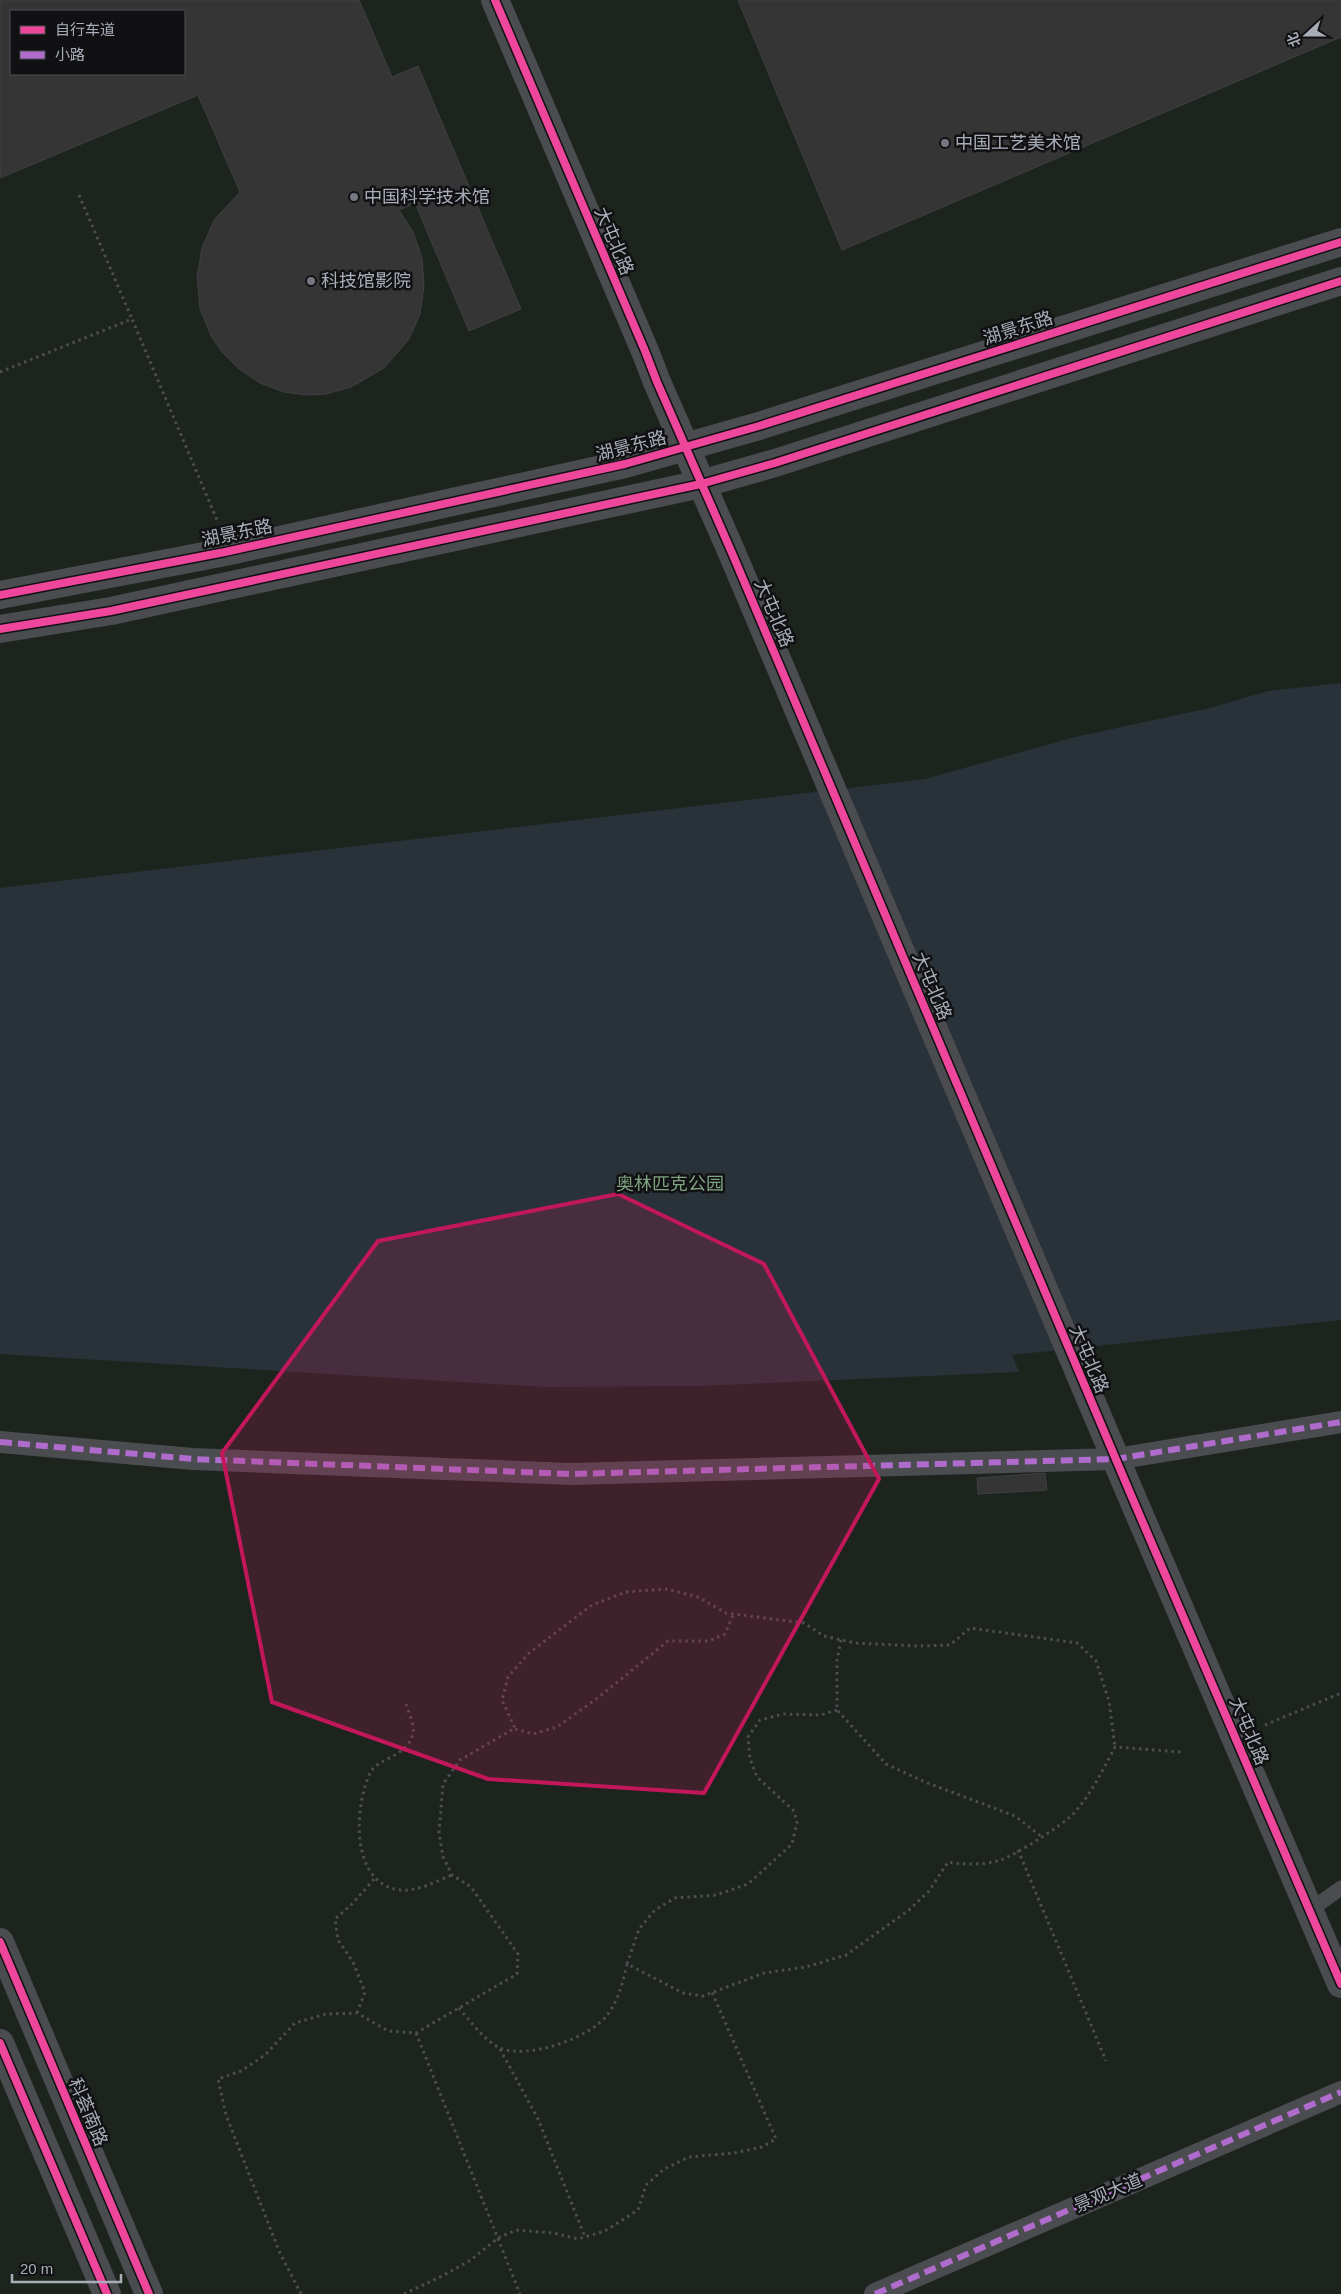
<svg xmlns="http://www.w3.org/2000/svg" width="1341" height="2294" font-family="Helvetica,'Noto Sans SC',sans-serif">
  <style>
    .green { fill: #1d241e; fill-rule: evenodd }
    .water { fill: #2a3239 }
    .building { fill: #353536; stroke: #3f4043; fill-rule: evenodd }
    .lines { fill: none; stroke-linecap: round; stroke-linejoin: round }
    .path { stroke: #4d4e52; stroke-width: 3; stroke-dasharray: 2.5 4; stroke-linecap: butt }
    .service { stroke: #4b4c50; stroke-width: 15 }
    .pedestrian { stroke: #4b4c50; stroke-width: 22 }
    .tertiary { stroke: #4b4c50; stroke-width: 28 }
    .quiet { stroke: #b06ccc; stroke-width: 6; stroke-dasharray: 12 6; stroke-linecap: butt }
    .cycleway-casing { stroke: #111113; stroke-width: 11 }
    .cycleway { stroke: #ed469a; stroke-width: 8 }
    .marked { fill: #c2185b; fill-opacity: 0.2; stroke: #c2185b; stroke-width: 4; stroke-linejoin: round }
    .poi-dot { fill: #757880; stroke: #111113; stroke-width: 2 }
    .labels { text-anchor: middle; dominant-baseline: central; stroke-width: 5; stroke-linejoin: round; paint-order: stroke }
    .poi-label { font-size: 18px; fill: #a8adb8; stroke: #111113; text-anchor: start }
    .street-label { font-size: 18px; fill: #a8adb8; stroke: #111113 }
    .park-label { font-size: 18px; fill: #7fa381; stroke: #111113 }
  </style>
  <rect width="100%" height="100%" fill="#171717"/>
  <path class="green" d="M0 0H1341V2294H0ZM11 11H184V74H11Z"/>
  <polygon class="water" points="1341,683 1341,1320 1012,1355 1019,1372 699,1386 545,1387 0,1354 0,888 925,779 1075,737 1210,708 1268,691"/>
  <g class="building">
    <path d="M0 0H359L392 77 418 66 521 309 469 331 415 203 399 210 413 232 422 258 424 286 420 314 409 339 384 368 351 387 326 394 307 395 284 392 260 383 239 369 222 352 211 336 200 308 197 277 202 248 214 220 240 192 198 95 0 178ZM11 11H184V74H11Z"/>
    <polygon points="738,0 1341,0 1341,37 842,250"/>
    <polygon points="1045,1473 1047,1490 978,1494 977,1478"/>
  </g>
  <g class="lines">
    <g class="path">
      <polyline points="79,195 132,319"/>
      <polyline points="0,372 132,319 217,520"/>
      <polyline points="841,1640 837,1660 837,1710 886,1764 925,1782 1015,1816 1042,1837"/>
      <path d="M406 1704C408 1712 415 1725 413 1733 408 1757 377 1758 370 1773 354 1807 350 1884 400 1890 417 1892 437 1881 452 1875"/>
      <path d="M837 1710 821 1715 783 1714 760 1720 748 1737 750 1759 757 1777 794 1811 797 1823 792 1844 748 1884 716 1895 675 1898 655 1910 639 1929 627 1964 683 1993 703 1996 764 1973 806 1967 846 1955 909 1910 929 1891 948 1862C966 1865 984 1865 1001 1860 1017 1854 1065 1824 1075 1812 1092 1792 1103 1770 1115 1747L1182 1752"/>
      <polyline points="1265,1725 1341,1693"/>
      <polyline points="515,1729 533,1734 557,1727 599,1697 668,1641 709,1641 725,1634 734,1613"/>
      <polyline points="1018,1850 1106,2061"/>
      <path d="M459 2008C468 2019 487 2043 500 2048 527 2060 591 2038 608 2014 619 1999 623 1981 627 1964"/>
      <polyline points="357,2013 365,1992 353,1962 338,1940 335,1919 352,1904 376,1877"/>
      <polyline points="416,2033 520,2294"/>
      <polyline points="500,2049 538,2119 585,2237"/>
      <polyline points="301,2294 279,2251 226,2115 218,2079 241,2071 265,2055 295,2023 326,2014 357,2013 388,2031 416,2033 517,1974 518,1954 471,1887 452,1875 443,1857 439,1833 443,1784 460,1760 515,1728 502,1700 508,1677 529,1653 592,1605 626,1592 666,1589 698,1597 726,1613 804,1623 824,1636 855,1643 918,1646 950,1645 970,1628 1077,1643 1096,1661 1109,1701 1115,1747"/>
      <polyline points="404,2294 442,2276 471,2260 498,2238 516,2230 553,2233 578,2239 605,2231 638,2210 646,2185 664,2169 689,2157 734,2153 762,2147 776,2139 712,1992"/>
    </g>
    <polyline class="service" points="1310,1910 1341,1888"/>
    <g class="pedestrian">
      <polyline points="0,1442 193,1459 571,1474 1116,1459 1341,1422"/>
      <polyline points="875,2294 1341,2092"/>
    </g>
    <g class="tertiary">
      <polyline points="495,0 645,351 657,382 732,553 1131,1495 1341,1984"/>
      <polyline points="0,595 225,552 625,464 759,426 1341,242"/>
      <polyline points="0,629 111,611 701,484 775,463 1341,281"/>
      <polyline points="0,1942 149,2294"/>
      <polyline points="0,2043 107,2294"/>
    </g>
    <g class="quiet">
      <polyline points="0,1442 193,1459 571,1474 1116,1459 1341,1422"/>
      <polyline points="875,2294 1341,2092"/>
    </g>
    <defs>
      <g id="cycleway">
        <polyline points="495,0 645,351 657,382 732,553 1131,1495 1341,1984"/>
        <polyline points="0,595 225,552 625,464 759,426 1341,242"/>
        <polyline points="0,629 111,611 701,484 775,463 1341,281"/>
        <polyline points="0,1942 149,2294"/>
        <polyline points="0,2043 107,2294"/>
      </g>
    </defs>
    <use href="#cycleway" class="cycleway-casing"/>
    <use href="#cycleway" class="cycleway"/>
  </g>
  <path class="marked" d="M618 1194 764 1264 879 1479 704 1793 488 1779 272 1702 222 1453 378 1241Z"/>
  <g class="poi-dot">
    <circle cx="945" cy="143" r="5"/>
    <circle cx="354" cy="197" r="5"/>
    <circle cx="311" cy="281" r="5"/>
  </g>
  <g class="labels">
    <g class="poi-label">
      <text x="955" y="143">中国工艺美术馆</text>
      <text x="364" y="197">中国科学技术馆</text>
      <text x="321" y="281">科技馆影院</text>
    </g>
    <g class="street-label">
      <text transform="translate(614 241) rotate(67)">大屯北路</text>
      <text transform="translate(1018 328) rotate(-18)">湖景东路</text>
      <text transform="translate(631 446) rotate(-15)">湖景东路</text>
      <text transform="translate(237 533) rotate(-12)">湖景东路</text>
      <text transform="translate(774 613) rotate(67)">大屯北路</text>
      <text transform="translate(932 986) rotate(67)">大屯北路</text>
      <text transform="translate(1089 1359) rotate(67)">大屯北路</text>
      <text transform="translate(1249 1731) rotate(67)">大屯北路</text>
      <text transform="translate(88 2112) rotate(67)">科荟南路</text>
      <text transform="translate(1108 2193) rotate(-23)">景观大道</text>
    </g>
    <g class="park-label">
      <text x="670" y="1184">奥林匹克公园</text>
    </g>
  </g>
  <rect x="10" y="10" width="175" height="65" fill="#111113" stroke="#4d4f55"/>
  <rect x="20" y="26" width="25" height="8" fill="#ed469a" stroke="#4d4f55"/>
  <text x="55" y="35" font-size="15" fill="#a8adb8">自行车道</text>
  <rect x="20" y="51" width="25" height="8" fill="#b06ccc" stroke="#4d4f55"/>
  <text x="55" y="60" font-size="15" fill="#a8adb8">小路</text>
  <g transform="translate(1306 35) rotate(249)" stroke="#111113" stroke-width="4" paint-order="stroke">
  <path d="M0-4L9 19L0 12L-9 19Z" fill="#a8adb8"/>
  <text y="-8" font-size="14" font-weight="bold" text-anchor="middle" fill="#a8adb8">北</text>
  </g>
  <path d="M12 2274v8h109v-8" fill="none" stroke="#a8adb8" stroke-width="2.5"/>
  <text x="20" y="2274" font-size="15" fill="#a8adb8" stroke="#111113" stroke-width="4" paint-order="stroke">20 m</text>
</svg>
